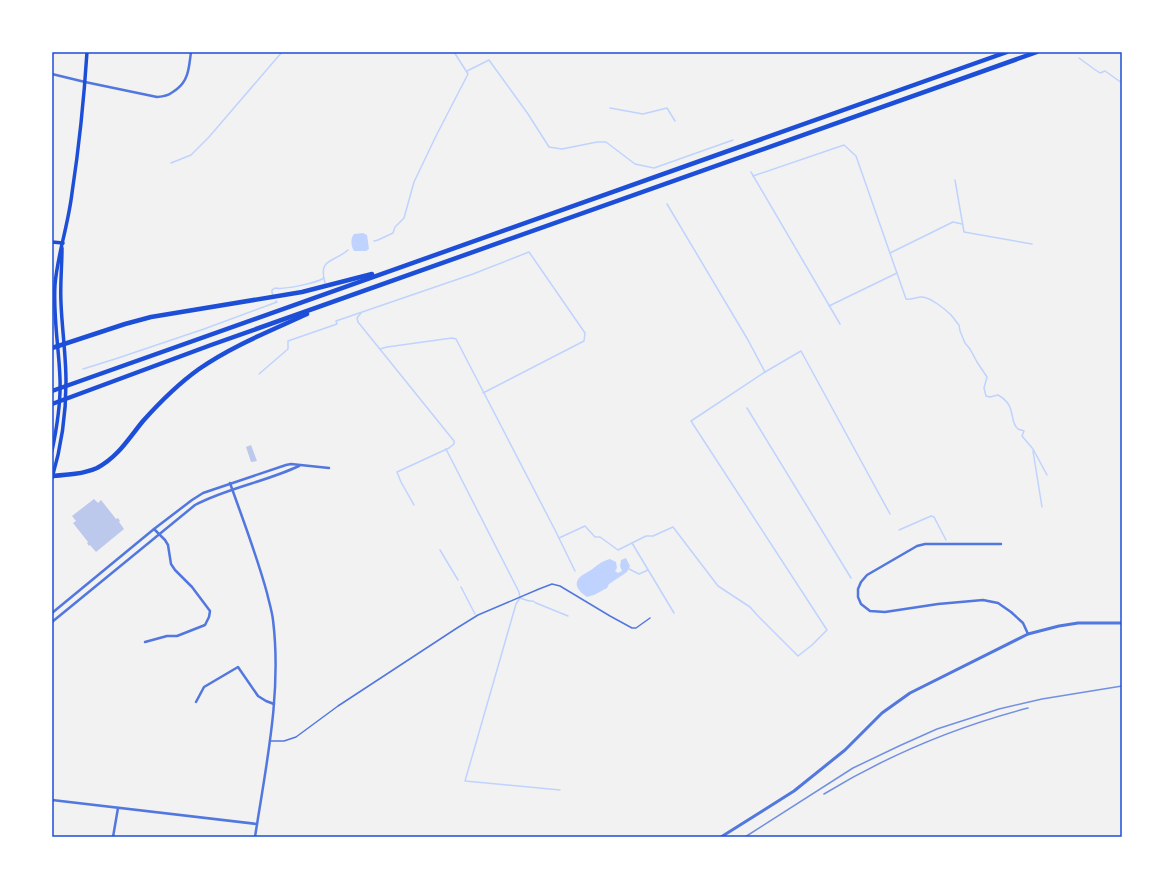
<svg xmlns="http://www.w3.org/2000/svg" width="1174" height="889" font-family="'Titillium Web',sans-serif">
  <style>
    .water { fill: #bfd3fe }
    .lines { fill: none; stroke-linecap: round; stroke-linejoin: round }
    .stream { stroke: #bfd3fe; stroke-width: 1.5 }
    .building { fill: #bdc9ec }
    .service { stroke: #5277de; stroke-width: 1.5 }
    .minor { stroke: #5277de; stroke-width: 2.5 }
    .tertiary { stroke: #5277de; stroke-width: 3 }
    .secondary { stroke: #1d4ed8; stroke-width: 3.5 }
    .trunk { stroke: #1d4ed8; stroke-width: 4.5 }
    .rail { stroke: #7290e2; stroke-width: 1.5 }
    .neatline { fill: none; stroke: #1d4ed8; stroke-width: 1.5 }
  </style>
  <rect width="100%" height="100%" fill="#f2f2f2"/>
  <g class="water">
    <path d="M363 233 367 235 369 249 366 251H354C351 246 350 239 354 234Z"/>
    <path d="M626 558 630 566 627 572 609 584 607 588 594 595 587 597C580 592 572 585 580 577 583 574 588 572 591 570 599 564 600 562 610 559L616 562 617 568 615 571 618 573 622 571 620 566 621 560Z"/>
  </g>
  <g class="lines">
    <g class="stream">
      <polyline points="1079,58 1094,69 1100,73 1105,71 1122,83"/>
      <polyline points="467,71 489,60 528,114 549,147 562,149 597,142 606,142 635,164 654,168 733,140"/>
      <polyline points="610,108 643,114 667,108 675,121"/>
      <polyline points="171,163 191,155 209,137 282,52"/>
      <polyline points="751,172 840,324"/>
      <path d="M753 176 844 145 856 156 906 299C911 300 916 297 922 297 930 297 945 309 951 315 954 318 956 322 959 325L960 331 965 343 970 349 977 362 987 377 984 388 986 396 990 397 998 395C1018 406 1008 421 1018 429 1020 430 1022 430 1024 431L1022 436 1033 449 1047 475"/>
      <polyline points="955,180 964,232 1032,244"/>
      <polyline points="667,204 748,340 765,372"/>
      <polyline points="374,241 378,240 393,233 395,227 404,218 414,182 436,136 468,74 454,52"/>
      <polyline points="890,253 953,222 962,224"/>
      <path d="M325 283C318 258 333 263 348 250"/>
      <path d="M273 295 272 293V290L275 288C284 290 316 283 324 278"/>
      <polyline points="829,306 897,273"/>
      <polyline points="361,313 357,318 358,322 454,441 454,444 449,448 397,472 401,482 414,505"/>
      <polyline points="380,349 387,347 452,338 456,339 555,530 575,571"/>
      <polyline points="83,369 115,359 204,329 277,302 276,301"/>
      <polyline points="259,374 288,349 288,341 337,324 336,321 473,274 529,252 585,333 584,341 483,393"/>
      <polyline points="747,408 851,578"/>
      <polyline points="446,449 519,592 520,598 516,604 465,781 560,790"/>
      <polyline points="1033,451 1042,507"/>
      <polyline points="899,530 931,516 934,517 946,540"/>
      <polyline points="559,538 585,526 595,537 600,537 618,550 646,536 653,536 673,527 718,586 750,607 758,616 798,656 812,645 827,630 691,421 765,372 801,351 890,514"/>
      <polyline points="632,543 674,613"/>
      <polyline points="440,550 458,580"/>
      <polyline points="629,569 639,574 648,570"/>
      <polyline points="461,587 475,614"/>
      <polyline points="520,598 529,601 533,601 536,603 568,616"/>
    </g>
  </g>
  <g class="building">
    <polygon points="251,445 257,461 251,462 246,447"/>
    <polygon points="94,499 98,503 101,500 116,519 118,518 120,521 119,522 124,529 96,552 90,545 89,546 87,543 88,542 73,523 76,521 72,516"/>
  </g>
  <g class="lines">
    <polyline class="service" points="270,741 284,741 296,737 338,706 457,628 478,615 539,589 552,584 560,586 610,616 632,628 636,628 650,618"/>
    <g class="minor">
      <path d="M52 74 85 82 157 97C167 96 169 95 177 89 189 80 189 66 191 52"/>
      <path d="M230 483C243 520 257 556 267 593 269 602 272 611 273 620 282 693 266 765 255 837"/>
      <polyline points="1001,544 925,544 917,546 867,575 861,582 858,589 858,597 861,604 870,611 885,612 938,604 983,600 998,603 1011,612 1023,623 1028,634"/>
      <polyline points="52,613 154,529 192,500 203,493 286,465 291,464 329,468"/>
      <path d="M52 622 195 505C227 488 265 482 299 466"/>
      <polyline points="145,642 167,636 177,636 205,625 209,617 210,611 192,587 175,570 171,564 168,545 165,540 154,529"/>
      <polyline points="196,702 204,687 238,667 258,696 266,701 274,704"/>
      <polyline points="52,800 257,824"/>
      <polyline points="113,837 118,808"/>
    </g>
    <polyline class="tertiary" points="721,837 794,791 845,750 882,713 910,693 1028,634 1059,626 1078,623 1122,623"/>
    <g class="secondary">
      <polyline points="52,242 63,243"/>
      <path d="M52 451C57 427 61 403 60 379 59 348 53 317 55 285 56 271 59 258 62 244 66 227 70 210 72 193 79 147 84 99 87 52"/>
      <path d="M52 478C61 448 66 412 66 382 66 355 62 329 61 303 60 284 62 266 62 248"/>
    </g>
    <g class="trunk">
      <polyline points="52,348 125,324 151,317 302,292 372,274"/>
      <polyline points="52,391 1007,52"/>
      <polyline points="52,404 211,345 1037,52"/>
      <path d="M52 476C67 475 83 474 97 468 118 457 129 438 143 421 160 402 178 384 199 369 232 346 270 331 307 314"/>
    </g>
    <g class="rail">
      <path d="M824 794C888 755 955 727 1028 708"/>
      <polyline points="745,837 853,768 899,746 937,729 999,709 1042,699 1122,686"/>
    </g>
  </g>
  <rect width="1174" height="889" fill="none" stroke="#ffffff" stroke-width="106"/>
  <rect x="53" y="53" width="1068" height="783" class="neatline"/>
</svg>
